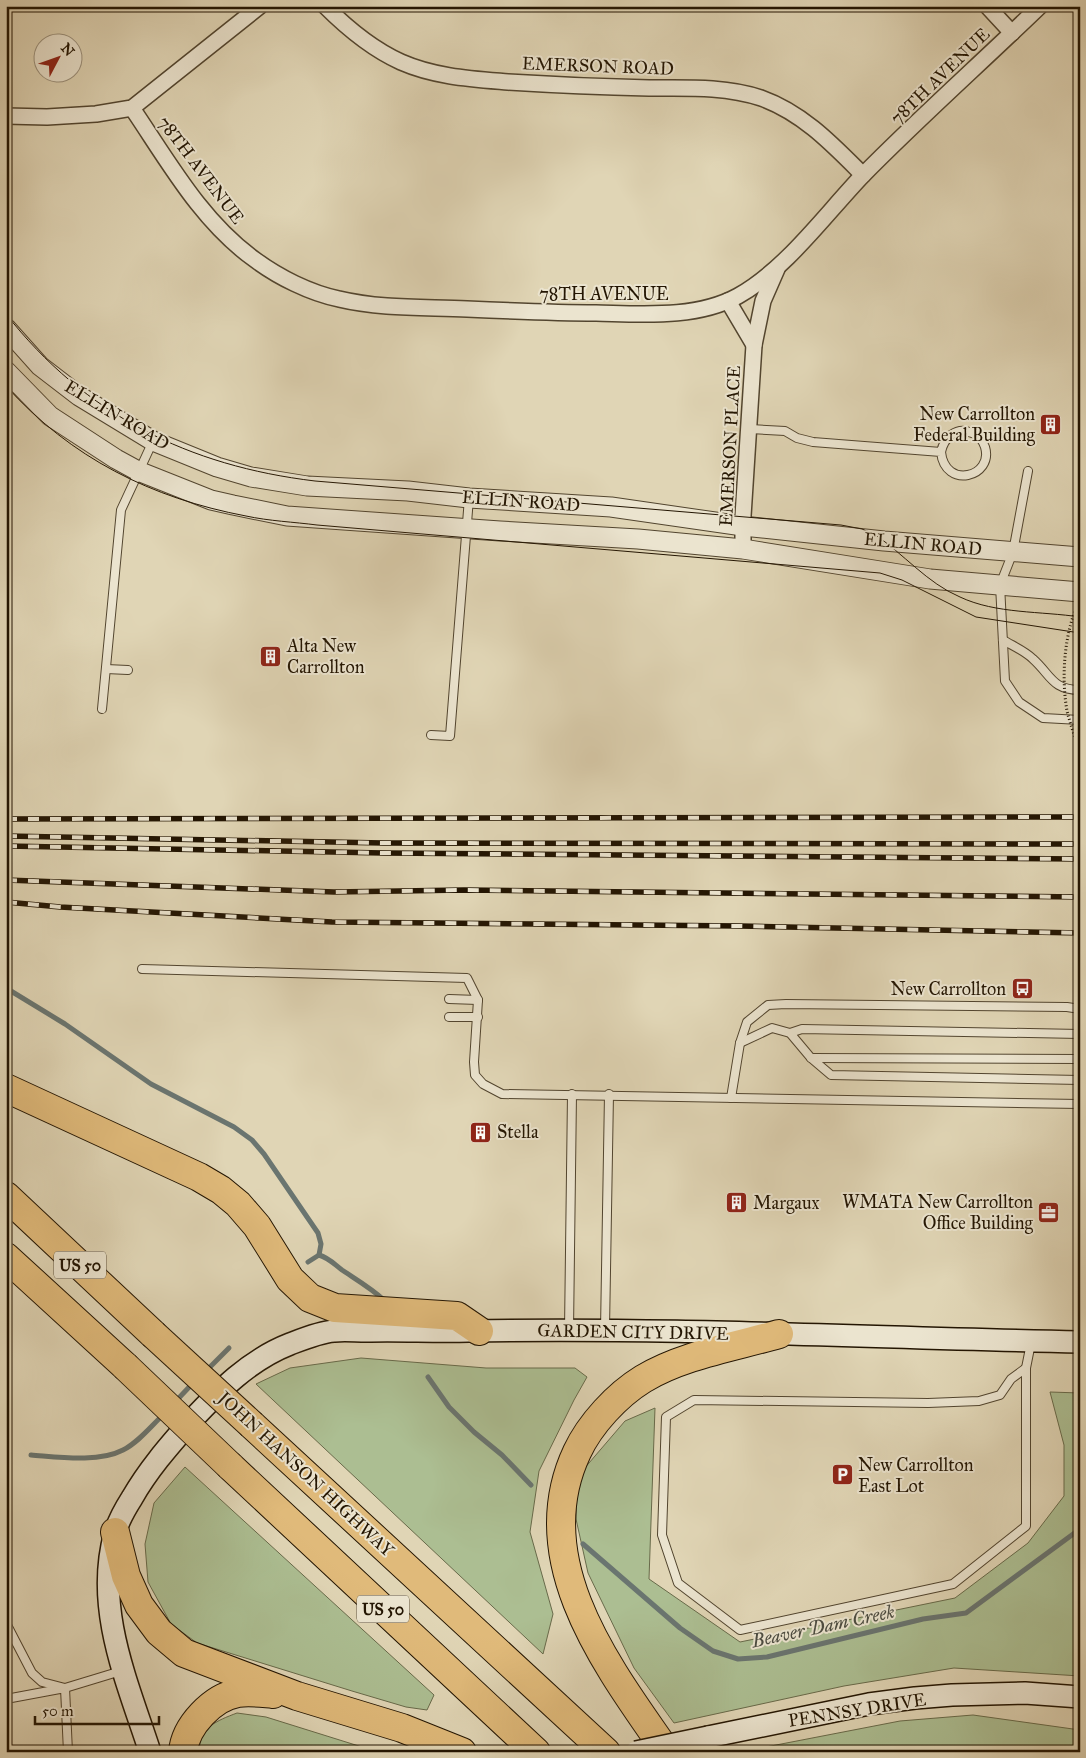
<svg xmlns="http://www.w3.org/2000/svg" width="1086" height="1758" font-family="'IM FELL Great Primer',serif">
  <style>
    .green { fill: #acbe92; stroke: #686a4a }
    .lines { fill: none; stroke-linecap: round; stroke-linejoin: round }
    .stream { stroke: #6a7570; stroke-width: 5 }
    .service-casing { stroke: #52452f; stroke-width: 10 }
    .minor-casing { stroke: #52452f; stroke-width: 18 }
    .tertiary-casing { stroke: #52452f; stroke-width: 21 }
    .secondary-casing { stroke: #231502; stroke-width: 24 }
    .motorway-casing { stroke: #231502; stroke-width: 30 }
    .service { stroke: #ebe4cf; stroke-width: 8 }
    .minor { stroke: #ebe4cf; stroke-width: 15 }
    .tertiary { stroke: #ebe4cf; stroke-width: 19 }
    .secondary { stroke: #ebe4cf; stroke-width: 21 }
    .motorway { stroke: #e0ba7a; stroke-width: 28 }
    .tram { stroke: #231502; stroke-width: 1 }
    .rail-casing { stroke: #231502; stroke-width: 5.5 }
    .rail { stroke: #ebe4cf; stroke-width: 4; stroke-dasharray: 11; stroke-linecap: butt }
    .secondary-bridge-casing { stroke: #231502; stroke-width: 24; stroke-linecap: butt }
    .motorway-bridge-casing { stroke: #231502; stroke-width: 30; stroke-linecap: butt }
    .path-bridge { stroke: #231502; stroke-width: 3; stroke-dasharray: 1 2.5; stroke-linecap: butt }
    .secondary-bridge { stroke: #ebe4cf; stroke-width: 21 }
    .motorway-bridge { stroke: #e0ba7a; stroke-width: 28 }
    .labels { text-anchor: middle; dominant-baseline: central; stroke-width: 4; stroke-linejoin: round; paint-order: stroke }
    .shield { fill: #ebe4cf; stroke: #5f5340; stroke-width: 1 }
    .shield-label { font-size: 16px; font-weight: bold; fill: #231502 }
    .street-label { font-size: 18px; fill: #231502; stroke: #ebe4cf }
    .poi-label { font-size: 18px; fill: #231502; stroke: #ebe4cf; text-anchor: start }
    .water-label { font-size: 19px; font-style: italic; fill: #4d4d42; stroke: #ebe4cf }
  </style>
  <rect width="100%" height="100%" fill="#e0d5b5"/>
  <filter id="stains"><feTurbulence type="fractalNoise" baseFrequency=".004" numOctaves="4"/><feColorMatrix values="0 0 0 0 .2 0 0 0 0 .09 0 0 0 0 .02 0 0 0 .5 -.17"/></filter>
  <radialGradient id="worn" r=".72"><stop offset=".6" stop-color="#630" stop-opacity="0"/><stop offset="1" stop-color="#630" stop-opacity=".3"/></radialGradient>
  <g class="green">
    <polygon points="361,1358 486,1368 575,1368 587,1377 574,1400 539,1471 530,1532 553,1614 543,1654 256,1384 290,1368"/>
    <polygon points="1050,1392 1080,1393 1080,1676 954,1668 844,1686 674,1723 634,1668 588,1573 576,1519 577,1477 625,1421 655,1408 649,1579 740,1642 955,1598 1028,1543 1064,1496 1064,1445"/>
    <polygon points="185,1467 434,1695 427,1710 406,1707 352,1691 197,1643 171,1624 148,1582 145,1544 154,1503"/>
    <path d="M237 1713 266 1717 378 1752H199C200 1727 216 1721 237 1713Z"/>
    <polygon points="973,1715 1080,1730 1080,1752 740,1752 900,1721"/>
  </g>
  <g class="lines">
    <g class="stream">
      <polyline points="6,988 65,1024 151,1084 234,1127 252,1140 264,1154 318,1233 321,1244 319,1255"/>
      <path d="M308 1262 319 1255C329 1258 334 1264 342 1270 357 1280 371 1288 384 1300"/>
      <polyline points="205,1372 229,1348"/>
      <polyline points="428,1377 449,1407 474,1432 502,1455 531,1485"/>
      <polyline points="175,1402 193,1383"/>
      <path d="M31 1455C58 1457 98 1463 123 1450 139 1442 151 1426 164 1414"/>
      <polyline points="583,1544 680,1628 713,1651 738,1659 767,1657 923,1619 966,1613 1080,1529"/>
    </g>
    <defs>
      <g id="service">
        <path d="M750 429 785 431 797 438 813 442 941 452C944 438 956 426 972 433 978 435 983 441 985 447 994 477 945 490 941 452"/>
        <polyline points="1028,471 1013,552 1000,585 1005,681 1019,702 1043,718 1080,720"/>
        <path d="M1003 640C1013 646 1025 651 1033 659 1051 675 1052 690 1080 690"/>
        <polyline points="106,669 128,670"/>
        <polyline points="102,709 121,510 153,441"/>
        <polyline points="431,735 450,736 469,498"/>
        <polyline points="142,969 467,978 478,1000 474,1062 475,1075 483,1084 502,1094 1080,1104"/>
        <polyline points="449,999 478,1000"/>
        <polyline points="449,1017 478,1017"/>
        <polyline points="790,1033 802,1029 1080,1034"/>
        <polyline points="740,1043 772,1028 790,1033 811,1058 831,1075 1080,1080"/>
        <polyline points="811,1058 1080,1059"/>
        <polyline points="731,1098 740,1043 747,1022 768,1005 786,1004 1067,1007 1080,1009"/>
        <polyline points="605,1329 609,1094"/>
        <polyline points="569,1330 572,1094"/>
        <polygon points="1026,1368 1026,1526 953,1584 740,1630 678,1583 662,1535 666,1417 694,1400 928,1403 979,1401 1000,1395 1011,1379"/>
        <polyline points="1026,1368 1031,1343"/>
        <polyline points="6,1623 32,1673 42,1682 65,1688 121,1671"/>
        <polyline points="6,1699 65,1688 68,1752"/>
      </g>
      <g id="minor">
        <path d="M325 6C347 28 372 49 401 62 435 77 472 79 508 82 555 85 601 87 649 88 685 88 726 86 761 98 803 113 833 145 863 175"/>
        <polyline points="987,6 1012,33"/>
        <path d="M132 108C168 161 201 221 254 259 278 277 310 293 339 299 381 309 425 307 467 309 510 311 553 313 596 313 642 314 696 319 738 296 786 269 824 216 862 176 919 118 981 63 1040 6"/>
        <polyline points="6,116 47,117 96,114 132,108 260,6"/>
        <polyline points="728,301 754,345"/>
        <polyline points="743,549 743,516 754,345 763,301 777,269"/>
      </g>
      <g id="tertiary">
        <polyline points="6,328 40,366 79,396 153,441 217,467 251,477 307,486 408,491 469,498 611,507 743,526 884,541 1080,557"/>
        <polyline points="6,371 50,416 116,459 138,471 211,500 233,505 287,516 500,531 638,539 743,549 930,579 1080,592"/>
      </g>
      <g id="secondary">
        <polyline points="708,1737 869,1704 915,1698 952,1695 1025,1693 1080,1697"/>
        <path d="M150 1752C127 1681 94 1608 115 1533 118 1521 125 1509 132 1498 148 1470 168 1447 190 1422 220 1390 249 1360 290 1344 303 1339 320 1332 334 1331 344 1330 355 1331 366 1331 400 1330 434 1332 469 1331 672 1327 876 1338 1080 1342"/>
      </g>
      <g id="motorway">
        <polyline points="6,1088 199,1177 221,1190 238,1204 257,1226 290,1279 310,1298 335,1308 457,1316 479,1331"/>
        <polyline points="6,1196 153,1334"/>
        <polyline points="6,1257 125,1366"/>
        <polyline points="252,1425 606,1752"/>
        <polyline points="230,1466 536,1752"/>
        <polyline points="115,1532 126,1576 139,1605 159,1632 184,1653 297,1696 402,1728 462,1752"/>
        <path d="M183 1752C185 1726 213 1697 238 1693 249 1691 262 1693 273 1694"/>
        <path d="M667 1752C607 1666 526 1560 577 1452 590 1424 617 1395 643 1379 683 1355 734 1347 779 1334"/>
      </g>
    </defs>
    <use href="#service" class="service-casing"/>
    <use href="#minor" class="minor-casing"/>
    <use href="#tertiary" class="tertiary-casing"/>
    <use href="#secondary" class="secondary-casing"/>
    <use href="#motorway" class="motorway-casing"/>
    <use href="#service" class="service"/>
    <use href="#minor" class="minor"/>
    <use href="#tertiary" class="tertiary"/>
    <use href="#secondary" class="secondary"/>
    <use href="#motorway" class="motorway"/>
    <g class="tram">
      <path d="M6 314C85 415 189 466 315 481L841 525 862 529 874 534C904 554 927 583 960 597 996 614 1041 611 1080 617"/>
      <path d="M6 386C71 458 151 498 246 516 269 521 294 522 317 525L880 573 902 580 976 617 1080 633"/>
    </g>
    <defs>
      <g id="rail">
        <polyline points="6,819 1080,817"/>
        <polyline points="6,836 383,843 1080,844"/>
        <polyline points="6,846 383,853 1080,859"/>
        <polyline points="6,880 334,892 464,890 1080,897"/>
        <polyline points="6,902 60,907 332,922 740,926 1080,933"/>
      </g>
    </defs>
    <use href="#rail" class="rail-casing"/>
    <use href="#rail" class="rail"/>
    <defs>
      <polyline id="secondary-bridge" points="636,1752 708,1737"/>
      <g id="motorway-bridge">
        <polyline points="153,1334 252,1425"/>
        <polyline points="125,1366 230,1466"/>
      </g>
    </defs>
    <use href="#secondary-bridge" class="secondary-bridge-casing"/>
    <use href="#motorway-bridge" class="motorway-bridge-casing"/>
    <path class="path-bridge" d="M1080 599C1064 632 1061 676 1067 711 1070 723 1074 734 1077 745L1080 750"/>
    <use href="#secondary-bridge" class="secondary-bridge"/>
    <use href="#motorway-bridge" class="motorway-bridge"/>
  </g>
  <defs>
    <symbol id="building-square" viewBox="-11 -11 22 22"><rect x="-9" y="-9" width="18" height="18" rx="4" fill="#8f2418" stroke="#ebe4cf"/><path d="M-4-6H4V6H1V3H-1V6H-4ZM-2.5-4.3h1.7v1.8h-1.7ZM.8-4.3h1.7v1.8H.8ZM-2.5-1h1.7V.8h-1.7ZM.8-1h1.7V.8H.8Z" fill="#fff"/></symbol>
    <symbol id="bus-square" viewBox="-11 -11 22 22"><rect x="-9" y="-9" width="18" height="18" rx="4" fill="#8f2418" stroke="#ebe4cf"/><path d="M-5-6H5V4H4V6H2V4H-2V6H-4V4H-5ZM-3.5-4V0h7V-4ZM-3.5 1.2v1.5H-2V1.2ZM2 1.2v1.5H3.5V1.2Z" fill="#fff"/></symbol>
    <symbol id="office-square" viewBox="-11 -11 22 22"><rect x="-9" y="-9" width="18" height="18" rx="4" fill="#8f2418" stroke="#ebe4cf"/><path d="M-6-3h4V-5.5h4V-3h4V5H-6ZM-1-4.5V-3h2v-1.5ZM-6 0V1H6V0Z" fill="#fff"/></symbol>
    <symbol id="parking-square" viewBox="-11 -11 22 22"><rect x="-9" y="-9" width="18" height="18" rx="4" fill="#8f2418" stroke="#ebe4cf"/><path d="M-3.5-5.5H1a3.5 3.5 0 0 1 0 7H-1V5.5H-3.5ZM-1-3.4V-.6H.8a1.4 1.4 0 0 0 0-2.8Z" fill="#fff"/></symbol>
  </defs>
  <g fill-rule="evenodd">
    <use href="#building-square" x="1038" y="412" width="25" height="25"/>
    <use href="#building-square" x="258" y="644" width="25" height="25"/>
    <use href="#bus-square" x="1010" y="976" width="25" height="25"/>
    <use href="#building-square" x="468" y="1120" width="25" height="25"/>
    <use href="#building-square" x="724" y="1190" width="25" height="25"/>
    <use href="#office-square" x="1036" y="1200" width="25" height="25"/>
    <use href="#parking-square" x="830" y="1462" width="25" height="25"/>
  </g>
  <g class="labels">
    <g class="shield">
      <rect x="54" y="1251.5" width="52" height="27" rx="4"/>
      <rect x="357" y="1595.5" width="52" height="27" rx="4"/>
    </g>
    <g class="shield-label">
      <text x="80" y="1265">US 50</text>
      <text x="383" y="1609">US 50</text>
    </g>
    <g class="street-label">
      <text transform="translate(598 66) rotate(2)">EMERSON ROAD</text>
      <text transform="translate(940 76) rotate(-44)">78TH AVENUE</text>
      <text transform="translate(201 170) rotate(53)">78TH AVENUE</text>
      <text x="604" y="294">78TH AVENUE</text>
      <text transform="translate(117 415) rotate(31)">ELLIN ROAD</text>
      <text transform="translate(730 446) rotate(-87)">EMERSON PLACE</text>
      <text transform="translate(521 501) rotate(4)">ELLIN ROAD</text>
      <text transform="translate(923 544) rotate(5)">ELLIN ROAD</text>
      <text transform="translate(633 1332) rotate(1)">GARDEN CITY DRIVE</text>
      <text transform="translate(306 1474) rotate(43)">JOHN HANSON HIGHWAY</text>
      <text transform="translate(857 1710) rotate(-9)">PENNSY DRIVE</text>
    </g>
    <g class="poi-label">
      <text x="1035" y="414" text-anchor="end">New Carrollton<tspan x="1035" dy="21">Federal Building</tspan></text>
      <text x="287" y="646">Alta New<tspan x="287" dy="21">Carrollton</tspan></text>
      <text x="1006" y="989" text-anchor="end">New Carrollton</text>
      <text x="497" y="1132">Stella</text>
      <text x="1033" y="1202" text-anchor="end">WMATA New Carrollton<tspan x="1033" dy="21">Office Building</tspan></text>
      <text x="753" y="1203">Margaux</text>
      <text x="858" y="1465">New Carrollton<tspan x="858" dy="21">East Lot</tspan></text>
    </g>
    <g class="water-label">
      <text transform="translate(823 1626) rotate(-12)">Beaver Dam Creek</text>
    </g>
  </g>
  <rect width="1086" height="1758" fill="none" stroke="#e0d5b5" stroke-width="25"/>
  <rect x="8" y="8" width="1071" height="1743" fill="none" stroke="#231502" stroke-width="2.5"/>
  <rect x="12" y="12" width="1061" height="1733" fill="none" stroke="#231502"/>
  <g transform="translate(58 58) rotate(49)"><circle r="24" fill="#ebe4cf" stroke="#9b917d"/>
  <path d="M0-4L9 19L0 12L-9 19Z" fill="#8f2418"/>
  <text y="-8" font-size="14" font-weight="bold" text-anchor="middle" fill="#231502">N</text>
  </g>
  <path d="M35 1716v8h124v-8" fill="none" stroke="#231502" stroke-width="2.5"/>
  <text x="42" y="1716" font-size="15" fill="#231502" stroke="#ebe4cf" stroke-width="4" paint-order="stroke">50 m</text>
  <rect width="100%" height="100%" filter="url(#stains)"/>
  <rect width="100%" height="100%" fill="url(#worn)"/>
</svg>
